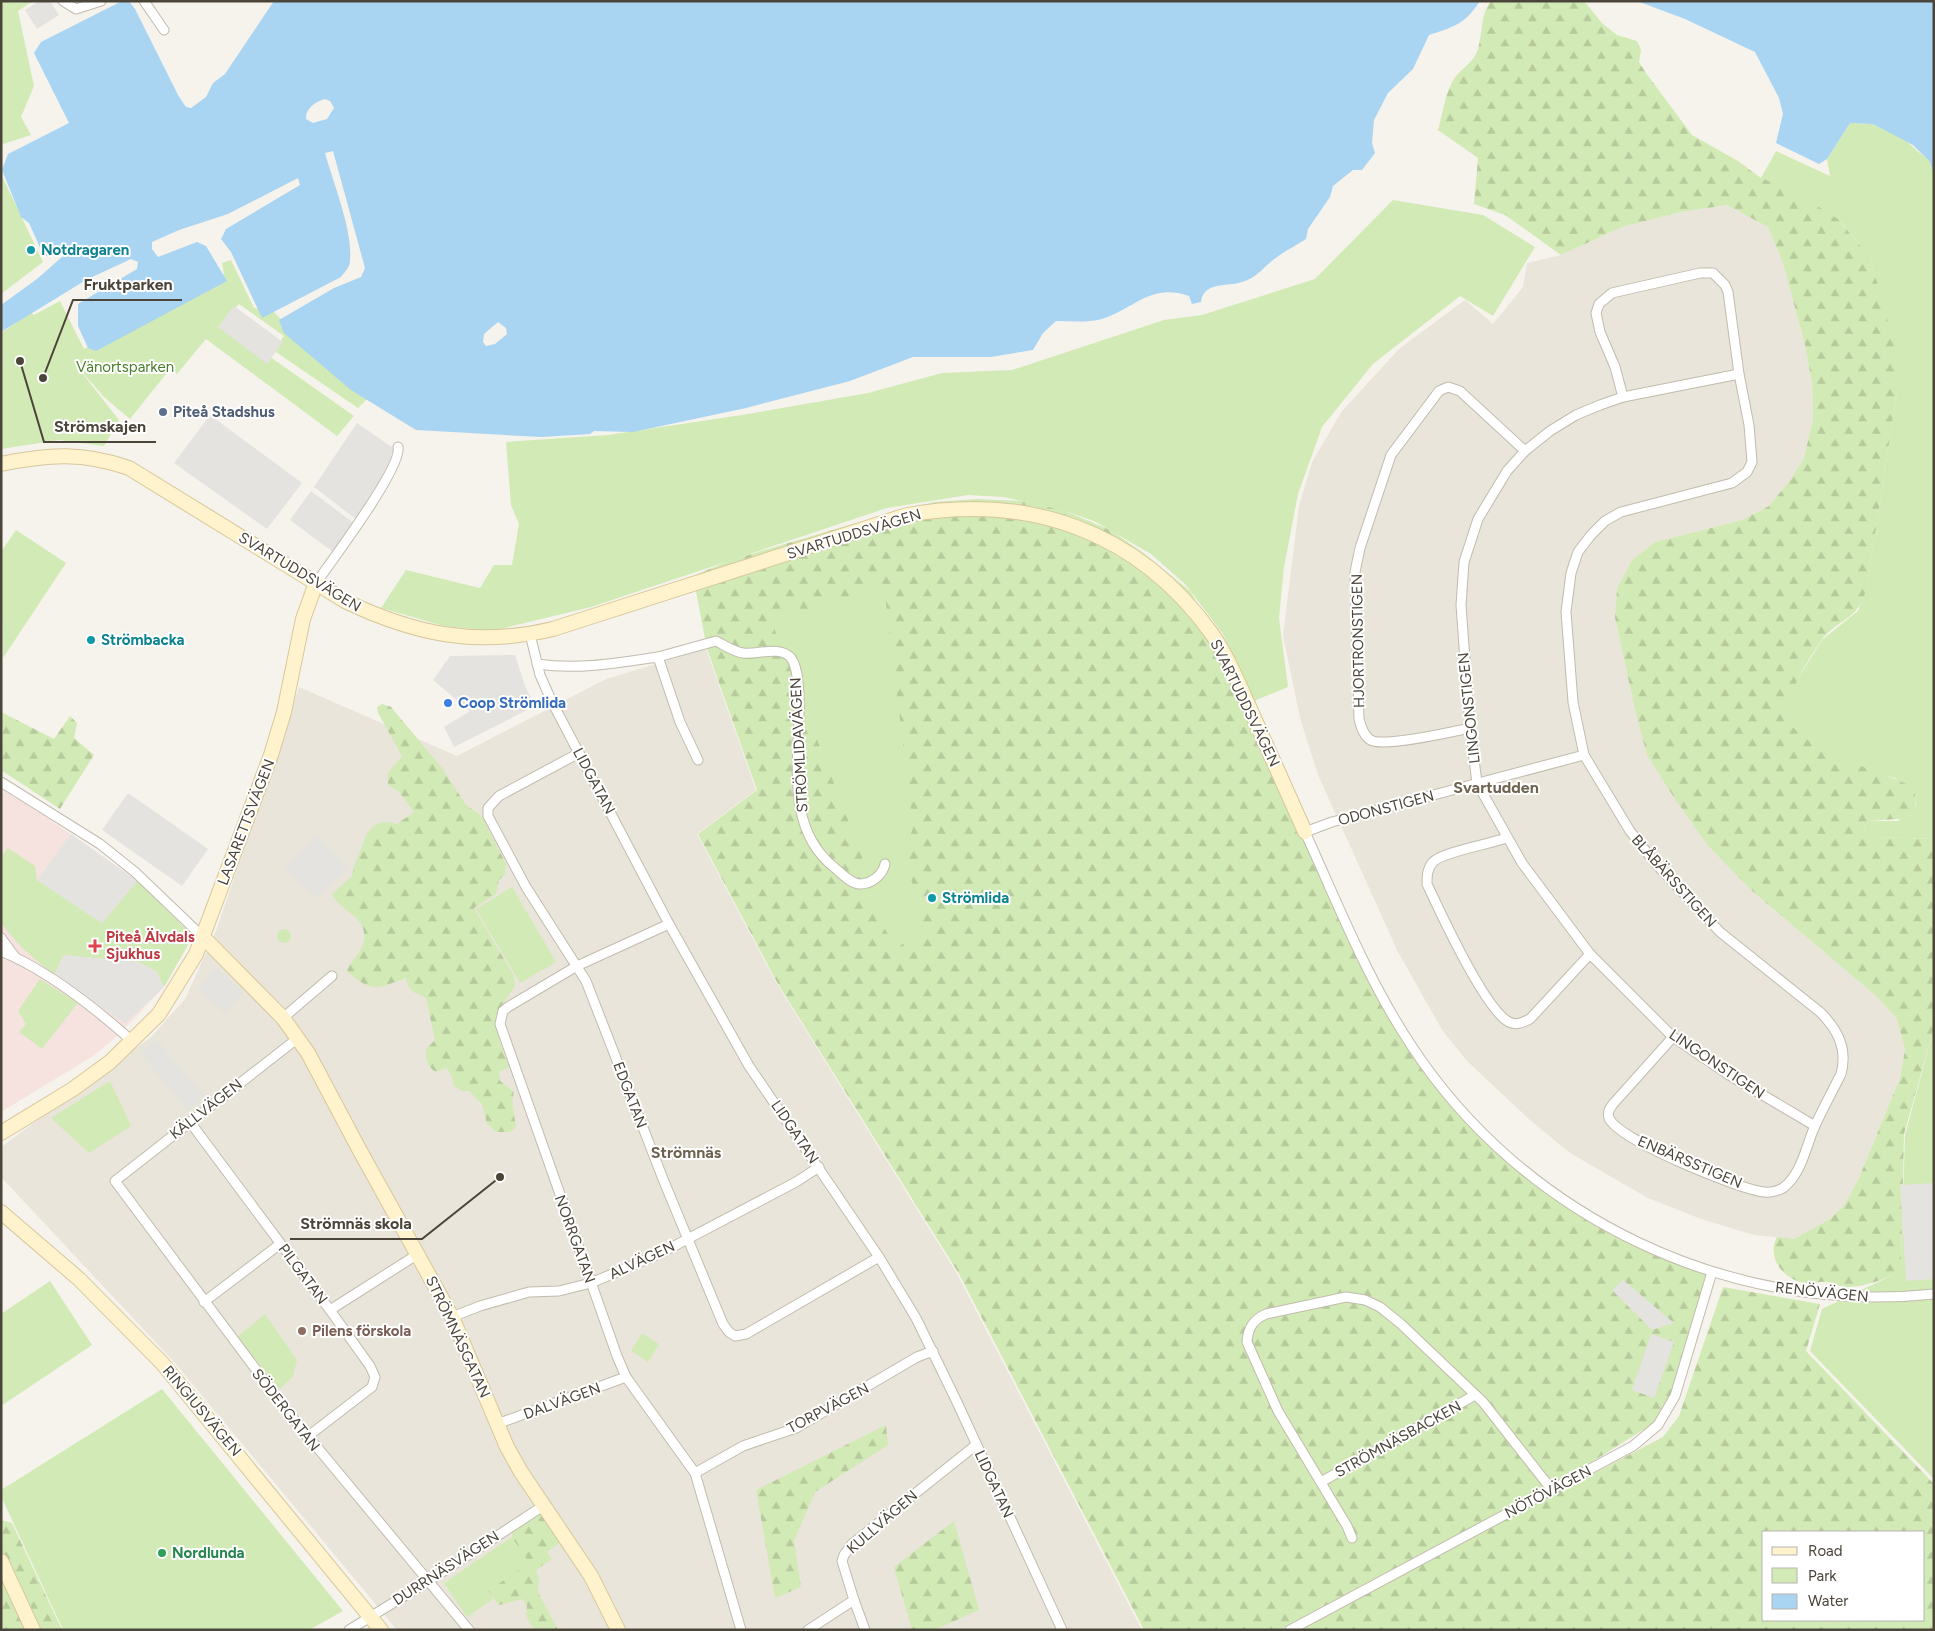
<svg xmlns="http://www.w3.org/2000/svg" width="1935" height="1631" font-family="Figtree,sans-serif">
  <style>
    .residential { fill: #eae5da }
    .medical { fill: #f6e3e0 }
    .green { fill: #d2eab5 }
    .forest { fill: url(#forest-firs); fill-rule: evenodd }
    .parking { fill: #e5e3e0 }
    .water { fill: #a9d4f2; fill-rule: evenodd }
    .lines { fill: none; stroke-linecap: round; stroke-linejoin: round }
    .street-casing { stroke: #c2bbae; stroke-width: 11 }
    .secondary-casing { stroke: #d6c79b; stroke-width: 16 }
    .street { stroke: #fff; stroke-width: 9 }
    .secondary { stroke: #fff3cd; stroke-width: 14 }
    .culture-dot { fill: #0f9aa8; stroke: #fff; stroke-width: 2 }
    .service-dot { fill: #5c6f8a; stroke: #fff; stroke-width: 2 }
    .shop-dot { fill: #3f7fe0; stroke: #fff; stroke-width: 2 }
    .health-dot { fill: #e0444e; stroke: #fff; stroke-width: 2 }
    .education-dot { fill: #8d6e63; stroke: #fff; stroke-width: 2 }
    .leisure-dot { fill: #2e9e5b; stroke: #fff; stroke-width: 2 }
    .labels { text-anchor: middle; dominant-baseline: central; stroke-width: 4; stroke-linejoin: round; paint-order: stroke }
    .culture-label { font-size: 15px; font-weight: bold; fill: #0d838f; stroke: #fff; text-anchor: start }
    .park-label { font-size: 15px; fill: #4a7f2a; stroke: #fff }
    .service-label { font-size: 15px; font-weight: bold; fill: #4e5e75; stroke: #fff; text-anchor: start }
    .street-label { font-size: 15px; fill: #4b4439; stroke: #fff }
    .shop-label { font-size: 15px; font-weight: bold; fill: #366cbe; stroke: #fff; text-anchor: start }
    .health-label { font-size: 15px; font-weight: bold; fill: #be3a42; stroke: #fff; text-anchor: start }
    .education-label { font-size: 15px; font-weight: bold; fill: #785e54; stroke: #fff; text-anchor: start }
    .leisure-label { font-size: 15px; font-weight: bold; fill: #27864d; stroke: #fff; text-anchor: start }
    .neighbourhood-label { font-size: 16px; font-weight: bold; fill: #6e6250; stroke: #fff }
    .leader { fill: none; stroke: #4b4439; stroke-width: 2 }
    .callout-dot { fill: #4b4439; stroke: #fff; stroke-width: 2 }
    .callout-label { font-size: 16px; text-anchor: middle; font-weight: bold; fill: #4b4439; stroke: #fff; stroke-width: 4; stroke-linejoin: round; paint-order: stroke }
  </style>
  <defs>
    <pattern id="forest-firs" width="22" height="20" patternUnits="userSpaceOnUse" patternTransform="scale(1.25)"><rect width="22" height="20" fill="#d2eab5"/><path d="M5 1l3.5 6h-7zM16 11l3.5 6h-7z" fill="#b6ca9c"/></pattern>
  </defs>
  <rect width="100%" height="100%" fill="#f6f3ec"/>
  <g class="residential">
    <polygon points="1728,205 1768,227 1783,263 1805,345 1812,383 1813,419 1804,458 1791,479 1769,506 1742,520 1655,542 1632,560 1617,588 1615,618 1636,714 1647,755 1709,847 1751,890 1876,996 1897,1019 1905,1050 1900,1078 1859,1178 1845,1204 1830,1219 1794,1239 1754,1235 1701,1219 1648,1198 1570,1153 1531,1121 1467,1061 1442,1030 1398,952 1318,775 1300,718 1283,636 1299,506 1312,462 1342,411 1400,348 1465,300 1493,324 1523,287 1527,263 1561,255 1622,227 1681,212"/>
    <polygon points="706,649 756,790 697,834 777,984 956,1272 1142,1630 397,1630 175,1363 1,1177 1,1147 151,1037 185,999 216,931 299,687 457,756 606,679"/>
  </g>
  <polygon class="medical" points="1,786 137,880 193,936 164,987 116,1037 93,1056 1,1112"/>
  <g class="green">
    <polygon points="1,1 33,1 18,11 34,86 21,117 31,135 3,144 1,148"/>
    <polygon points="1850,123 1873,124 1905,140 1930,162 1934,176 1934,839 1876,837 1866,833 1865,822 1868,821 1898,821 1916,806 1916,795 1895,778 1858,767 1816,747 1794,730 1782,715 1791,690 1822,640 1858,611 1867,587 1897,391 1878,286 1870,257 1841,222 1761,178 1776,151 1830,176 1827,159"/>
    <polygon points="1,174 43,262 1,294"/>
    <polygon points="1393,200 1483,215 1535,247 1493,316 1460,296 1373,364 1322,427 1298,494 1284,567 1279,618 1288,687 1254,701 1223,634 1185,584 1151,554 1094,521 1065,511 1004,497 968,495 887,508 591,607 492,631 444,626 381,608 406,570 480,588 494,565 512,565 519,524 511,505 506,442 608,435 742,415 868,393 942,373 1012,370 1164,320 1202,315 1315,279"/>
    <polygon points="231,260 254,308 274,312 292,331 371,395 358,408 273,350 284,336 239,304 222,323 354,416 337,436 206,339 177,374 170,369 130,419 104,397 76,365 119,420 104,446 59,440 1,449 1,333 31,313 34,315 60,301 84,349 224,274 222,263"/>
    <polygon points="16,530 66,563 3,658 1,552"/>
    <polygon points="897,558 961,925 896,948 821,884 729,604"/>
    <polygon points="8,848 35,866 37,880 102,923 137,881 193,936 164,987 157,972 64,955 54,975 21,947 1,923 1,857"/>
    <polygon points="512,887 556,962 520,983 476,909"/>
    <circle cx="284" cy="936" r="7"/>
    <polygon points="40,979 78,1003 42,1049 19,1032 26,1024 18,1011"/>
    <polygon points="1934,1028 1934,1479 1810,1351 1822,1309 1901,1271 1905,1135"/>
    <polygon points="110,1081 131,1126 89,1153 51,1118"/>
    <polygon points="50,1281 92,1345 1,1406 1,1314"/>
    <polygon points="265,1314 297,1360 293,1376 280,1389 237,1337"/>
    <polygon points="642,1333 659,1344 648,1362 631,1351"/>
    <polygon points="162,1389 343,1611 309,1630 63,1630 1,1496 1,1490"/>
    <polygon points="512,1537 530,1563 488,1591 493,1599 467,1617 444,1583"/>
  </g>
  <g class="forest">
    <path d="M1491 1H1584L1602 23 1617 35 1637 41 1641 50 1639 62 1646 73 1692 135 1738 161 1761 178 1795 192 1838 219 1870 257 1893 340 1897 391 1867 587C1857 624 1839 616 1821 641 1806 662 1791 690 1782 715 1817 760 1865 763 1913 787 1918 799 1916 807 1911 818L1868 821 1865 823 1866 833 1876 837 1934 839V1028L1904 1134 1901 1271C1884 1279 1868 1286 1850 1287 1842 1288 1835 1283 1827 1282 1820 1281 1811 1284 1804 1283 1783 1279 1766 1257 1777 1237L1794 1239 1830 1219 1845 1204 1859 1178 1900 1078 1905 1050 1897 1019 1876 996 1751 890 1709 847 1673 796 1647 755 1636 714 1615 618 1617 588 1632 560 1655 542 1742 520 1769 506 1791 479 1804 458 1813 419 1812 383 1805 345 1783 263 1768 227 1727 205 1681 212 1622 227 1561 255 1505 215 1474 204 1478 158 1438 130C1443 113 1445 93 1454 79 1462 67 1474 63 1478 49 1483 33 1480 15 1491 1Z"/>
    <path d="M977 499 1023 501 1065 511 1110 530 1145 554 1190 591 1204 614 1215 643 1364 963 1444 1092 1527 1172 1624 1234 1714 1270 1666 1410 1654 1423 1552 1487 1445 1541 1281 1630H1144L959 1274 778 984 698 834 757 790 707 649 693 576 731 560 849 525 934 502ZM884 586 913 828 904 852 924 929 897 948 861 892 862 856 771 620Z"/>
    <path d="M382 704 391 707 442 768 466 805 481 815 506 864 505 874 499 880 496 894 474 908 514 976 515 986C489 1024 494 1026 509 1067L499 1072 500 1081 514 1092 512 1102 516 1127 510 1132H496L487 1123 482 1104 469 1091H463L454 1086 452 1076 446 1068 436 1072C427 1066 425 1060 426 1049L435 1040 426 998C415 992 408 993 406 978 377 989 371 993 347 971 351 960 360 955 363 944 371 917 341 913 332 894L352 876C354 864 355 864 359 854 367 833 370 817 397 824L414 812 399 792 388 785V773L402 756 378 713 377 707Z"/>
    <polygon points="1,712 54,739 70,716 77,723 74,738 94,755 60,809 1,770"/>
    <path d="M1723 1287 1820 1304 1806 1351 1934 1484V1630H1296L1663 1437 1679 1416ZM1764 1532H1924V1620H1764Z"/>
    <polygon points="886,1425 888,1445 815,1492 794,1541 801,1587 775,1598 756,1490"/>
    <polygon points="539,1511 562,1541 547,1552 552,1559 536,1570 539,1579 538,1592 558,1630 534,1630 526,1616 527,1606 522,1599 499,1605 488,1591 529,1563 512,1537 513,1528"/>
    <polygon points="1,1520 12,1523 62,1630 1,1630"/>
    <polygon points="954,1521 979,1610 934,1630 912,1630 894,1567"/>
  </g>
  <g class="parking">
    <polygon points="39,1 50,1 59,15 37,29 25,10"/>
    <polygon points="234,306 283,342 267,364 218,327"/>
    <polygon points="210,415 302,483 267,529 174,463"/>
    <polygon points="357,423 396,450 379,484 356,519 314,487"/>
    <polygon points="311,491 355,524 333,552 290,520"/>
    <polygon points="515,655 525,686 535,706 454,747 444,727 470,711 433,680 450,656"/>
    <polygon points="128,793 208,849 182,886 102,830"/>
    <polygon points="71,834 137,881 102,923 37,880"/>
    <polygon points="317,835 349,868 316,897 284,868"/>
    <polygon points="64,955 139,962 157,972 164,987 125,1023 54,975"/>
    <polygon points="216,968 243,992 225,1013 198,989"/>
    <polygon points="157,1040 204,1096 188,1111 141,1054"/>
    <polygon points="1934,1183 1934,1279 1906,1281 1900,1185"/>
    <polygon points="1623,1280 1674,1323 1652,1330 1612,1290"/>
    <polygon points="1651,1334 1674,1342 1654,1398 1632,1390"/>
  </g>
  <g class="water">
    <path d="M122 1H129L135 9 178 95 186 107 191 108 206 97 213 83 225 74 274 1H1480C1465 24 1454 27 1429 35L1413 69 1388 93 1374 120 1372 143 1375 153 1362 170H1353L1333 186 1330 197 1308 229 1306 239C1295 246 1283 252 1273 260 1263 268 1255 279 1242 282 1227 287 1204 281 1201 302L1192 304 1189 296C1150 283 1136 308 1102 319 1087 323 1071 321 1056 321L1043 333 1033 350 991 357H913L850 381 746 408 633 432 594 431 590 434 541 437 416 430 351 390 284 333 279 320 334 288 361 277 365 268 333 151 325 153C333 182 353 231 350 260 350 267 345 272 341 277L262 318 231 252 221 239 226 229 300 185 298 178 228 214 179 230 152 242V249L158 257 197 242 206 246 227 281 96 351 88 348 78 326V304L137 269 138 262 131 259 86 280 1 332V305L37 279 71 249 67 245 49 257 43 254 29 223 21 217 2 170 8 154 69 123 34 53 41 42ZM325 99 330 101 334 108 327 119 313 123 306 119C305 109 316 101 325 99ZM498 322 506 328 507 334 495 344 486 346 483 342 484 334Z"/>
    <polygon points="1637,1 1934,1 1934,204 1934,176 1930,162 1913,145 1873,124 1850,123 1827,159 1819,164 1776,143 1783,114 1779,98 1755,52 1685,19"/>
  </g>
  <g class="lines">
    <defs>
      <g id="street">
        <polyline points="63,1 76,9 101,1"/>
        <polyline points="144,1 164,30"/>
        <polyline points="1739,374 1623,397 1600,405 1576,415 1550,431 1525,451 1507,471 1478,519 1464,562 1461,605 1470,728 1477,783 1522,863 1590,954 1673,1037 1729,1075 1815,1126"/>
        <path d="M1623 397 1615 367 1600 332 1596 313 1599 304 1612 293 1700 273H1713L1725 285 1728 292 1739 374 1749 425 1752 462 1747 472 1732 483 1621 512 1605 521 1591 535 1578 552 1571 573 1566 612 1573 702 1584 755 1630 831 1656 864 1720 932 1820 1012C1837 1029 1848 1048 1841 1074 1832 1092 1822 1110 1814 1128 1806 1147 1801 1175 1783 1188 1777 1191 1771 1193 1765 1192 1740 1190 1618 1140 1609 1118 1607 1112 1610 1108 1613 1104L1673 1037"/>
        <path d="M316 583C331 562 403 466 398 447"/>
        <polyline points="530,634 540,675 552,702 669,924 749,1066 879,1257 916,1318 956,1400 1062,1630"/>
        <path d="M658 657 716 641C724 645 734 652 743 653 757 655 780 645 791 658 798 668 798 684 799 695 801 753 782 827 835 868 841 873 851 884 860 884 871 884 883 875 885 864"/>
        <path d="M537 664C578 670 617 663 658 657L680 722 698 760"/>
        <path d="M1470 728C1451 732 1390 746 1373 741 1364 738 1361 727 1359 719L1355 572 1360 548 1391 455 1439 391 1448 387 1460 391 1525 451"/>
        <polyline points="579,753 499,796 488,808 488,816 526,887 586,981 663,1179 723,1324 729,1332 735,1336 746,1334 879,1257"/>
        <path d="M1584 755 1332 822 1305 832C1338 904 1367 979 1411 1045 1523 1217 1730 1316 1934 1294"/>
        <polyline points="1,782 100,844 135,872 204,938"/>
        <path d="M1506 838C1490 844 1442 852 1433 862 1427 869 1427 876 1427 884 1440 912 1485 1010 1509 1022 1517 1026 1523 1022 1530 1019L1590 954"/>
        <polyline points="669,924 577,966 508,1007 503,1011 500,1024 617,1356 626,1377 695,1473 741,1630"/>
        <polyline points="1,938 15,957"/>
        <path d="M1 951C49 971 94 1007 132 1041"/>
        <polyline points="283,1018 332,976"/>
        <polyline points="298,1038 115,1181 287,1411 469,1630"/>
        <polyline points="190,1122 330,1310 370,1366 375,1377 372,1387 307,1437"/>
        <polyline points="204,1302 280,1244"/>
        <polyline points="330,1310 418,1254"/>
        <polyline points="452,1317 480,1306 529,1292 559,1291 591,1283 659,1254 796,1182 819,1167"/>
        <polyline points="497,1424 626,1377"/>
        <polyline points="695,1473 743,1446 796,1428 917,1357 933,1351"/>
        <polyline points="1321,1482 1475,1395"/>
        <path d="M1352 1538 1347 1526 1278 1411 1247 1342C1248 1327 1254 1319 1266 1314L1346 1297 1365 1300 1380 1307 1401 1324 1483 1402 1552 1490"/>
        <polyline points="854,1600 865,1630"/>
        <polyline points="349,1630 427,1582 543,1506"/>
        <polyline points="808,1630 854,1600 842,1561 844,1555 852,1544 976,1445"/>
        <polyline points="1290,1630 1633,1446 1658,1425 1675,1396 1712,1272"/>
      </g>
      <g id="secondary">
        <path d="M1 464C49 454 83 452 129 468L345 601C416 635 477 647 553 629L907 515C1029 493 1138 531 1212 634 1228 657 1239 685 1251 711 1269 751 1287 791 1305 832"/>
        <polyline points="204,938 283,1018 308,1053 359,1149 452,1317 507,1447 521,1472 591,1576 618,1630"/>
        <polyline points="1,1133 73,1089 110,1062 159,1014 196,954 271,755 284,712 303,619 316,583"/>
        <polyline points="1,1212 79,1279 162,1363 381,1630"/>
        <polyline points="1,1561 33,1630"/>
      </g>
    </defs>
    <use href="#street" class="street-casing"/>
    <use href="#secondary" class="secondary-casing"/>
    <use href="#street" class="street"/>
    <use href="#secondary" class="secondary"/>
  </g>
  <g class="culture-dot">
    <circle cx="31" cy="250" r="5"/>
    <circle cx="91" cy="640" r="5"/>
    <circle cx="932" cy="898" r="5"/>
  </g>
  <circle class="service-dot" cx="163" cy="412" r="5"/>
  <circle class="shop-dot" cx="448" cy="703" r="5"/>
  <path class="health-dot" d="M92.5 938.5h5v5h5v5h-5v5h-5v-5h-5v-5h5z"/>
  <circle class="education-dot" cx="302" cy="1331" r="5"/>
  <circle class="leisure-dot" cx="162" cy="1553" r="5"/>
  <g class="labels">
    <g class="culture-label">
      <text x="41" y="250">Notdragaren</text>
      <text x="101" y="640">Strömbacka</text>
      <text x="942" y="898">Strömlida</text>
    </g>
    <g class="park-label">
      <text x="125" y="367">Vänortsparken</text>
    </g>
    <g class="service-label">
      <text x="173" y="412">Piteå Stadshus</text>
    </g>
    <g class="street-label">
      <text transform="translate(854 534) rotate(-17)">SVARTUDDSVÄGEN</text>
      <text transform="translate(300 572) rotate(31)">SVARTUDDSVÄGEN</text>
      <text transform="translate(1358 641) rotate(-91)">HJORTRONSTIGEN</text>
      <text transform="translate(1245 703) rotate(64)">SVARTUDDSVÄGEN</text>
      <text transform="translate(1469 708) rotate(-96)">LINGONSTIGEN</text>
      <text transform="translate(799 745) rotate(-93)">STRÖMLIDAVÄGEN</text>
      <text transform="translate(594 781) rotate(62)">LIDGATAN</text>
      <text transform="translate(1386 808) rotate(-15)">ODONSTIGEN</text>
      <text transform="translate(246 822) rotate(-69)">LASARETTSVÄGEN</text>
      <text transform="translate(1674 881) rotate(48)">BLÅBÄRSSTIGEN</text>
      <text transform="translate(1717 1064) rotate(34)">LINGONSTIGEN</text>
      <text transform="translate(630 1095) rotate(69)">EDGATAN</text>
      <text transform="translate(206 1109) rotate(-38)">KÄLLVÄGEN</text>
      <text transform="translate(795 1132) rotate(56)">LIDGATAN</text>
      <text transform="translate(1690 1162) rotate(23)">ENBÄRSSTIGEN</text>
      <text transform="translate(575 1239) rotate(70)">NORRGATAN</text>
      <text transform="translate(642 1260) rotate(-25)">ALVÄGEN</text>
      <text transform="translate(303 1274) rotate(53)">PILGATAN</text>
      <text transform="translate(1822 1292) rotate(6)">RENÖVÄGEN</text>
      <text transform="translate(458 1337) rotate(65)">STRÖMNÄSGATAN</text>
      <text transform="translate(562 1401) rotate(-20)">DALVÄGEN</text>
      <text transform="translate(828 1408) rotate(-28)">TORPVÄGEN</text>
      <text transform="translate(286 1410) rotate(52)">SÖDERGATAN</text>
      <text transform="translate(202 1411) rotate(50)">RINGIUSVÄGEN</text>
      <text transform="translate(1398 1439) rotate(-29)">STRÖMNÄSBACKEN</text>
      <text transform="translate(994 1484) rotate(65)">LIDGATAN</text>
      <text transform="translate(1548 1492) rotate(-28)">NÖTÖVÄGEN</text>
      <text transform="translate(882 1522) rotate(-41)">KULLVÄGEN</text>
      <text transform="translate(446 1568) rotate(-33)">DURRNÄSVÄGEN</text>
    </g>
    <g class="shop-label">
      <text x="458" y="703">Coop Strömlida</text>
    </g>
    <g class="health-label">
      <text x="106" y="937">Piteå Älvdals<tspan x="106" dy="17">Sjukhus</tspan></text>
    </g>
    <g class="education-label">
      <text x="312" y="1331">Pilens förskola</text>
    </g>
    <g class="leisure-label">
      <text x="172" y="1553">Nordlunda</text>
    </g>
    <g class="neighbourhood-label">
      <text x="1496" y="787">Svartudden</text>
      <text x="686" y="1152">Strömnäs</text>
    </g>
  </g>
  <path class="leader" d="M43 378L73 300H182M20 361L44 442H156M500 1177L422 1239H290"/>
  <g class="callout-dot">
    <circle cx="43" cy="378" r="5"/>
    <circle cx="20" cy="361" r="5"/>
    <circle cx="500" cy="1177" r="5"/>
  </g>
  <g class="callout-label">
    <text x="128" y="290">Fruktparken</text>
    <text x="100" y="432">Strömskajen</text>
    <text x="356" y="1229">Strömnäs skola</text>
  </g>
  <rect width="1935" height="1631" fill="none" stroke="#4b4439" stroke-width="5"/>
  <rect x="1762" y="1531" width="162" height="90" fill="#ffffff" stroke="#b7b4b0"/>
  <rect x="1772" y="1547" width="25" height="8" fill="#fff3cd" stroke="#b7b4b0"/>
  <text x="1808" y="1556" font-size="15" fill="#4b4439">Road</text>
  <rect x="1772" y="1568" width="25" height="15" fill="#d2eab5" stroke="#b7b4b0"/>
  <text x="1808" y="1581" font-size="15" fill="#4b4439">Park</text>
  <rect x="1772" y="1594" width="25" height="15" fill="#a9d4f2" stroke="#b7b4b0"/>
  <text x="1808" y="1606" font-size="15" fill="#4b4439">Water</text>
</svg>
